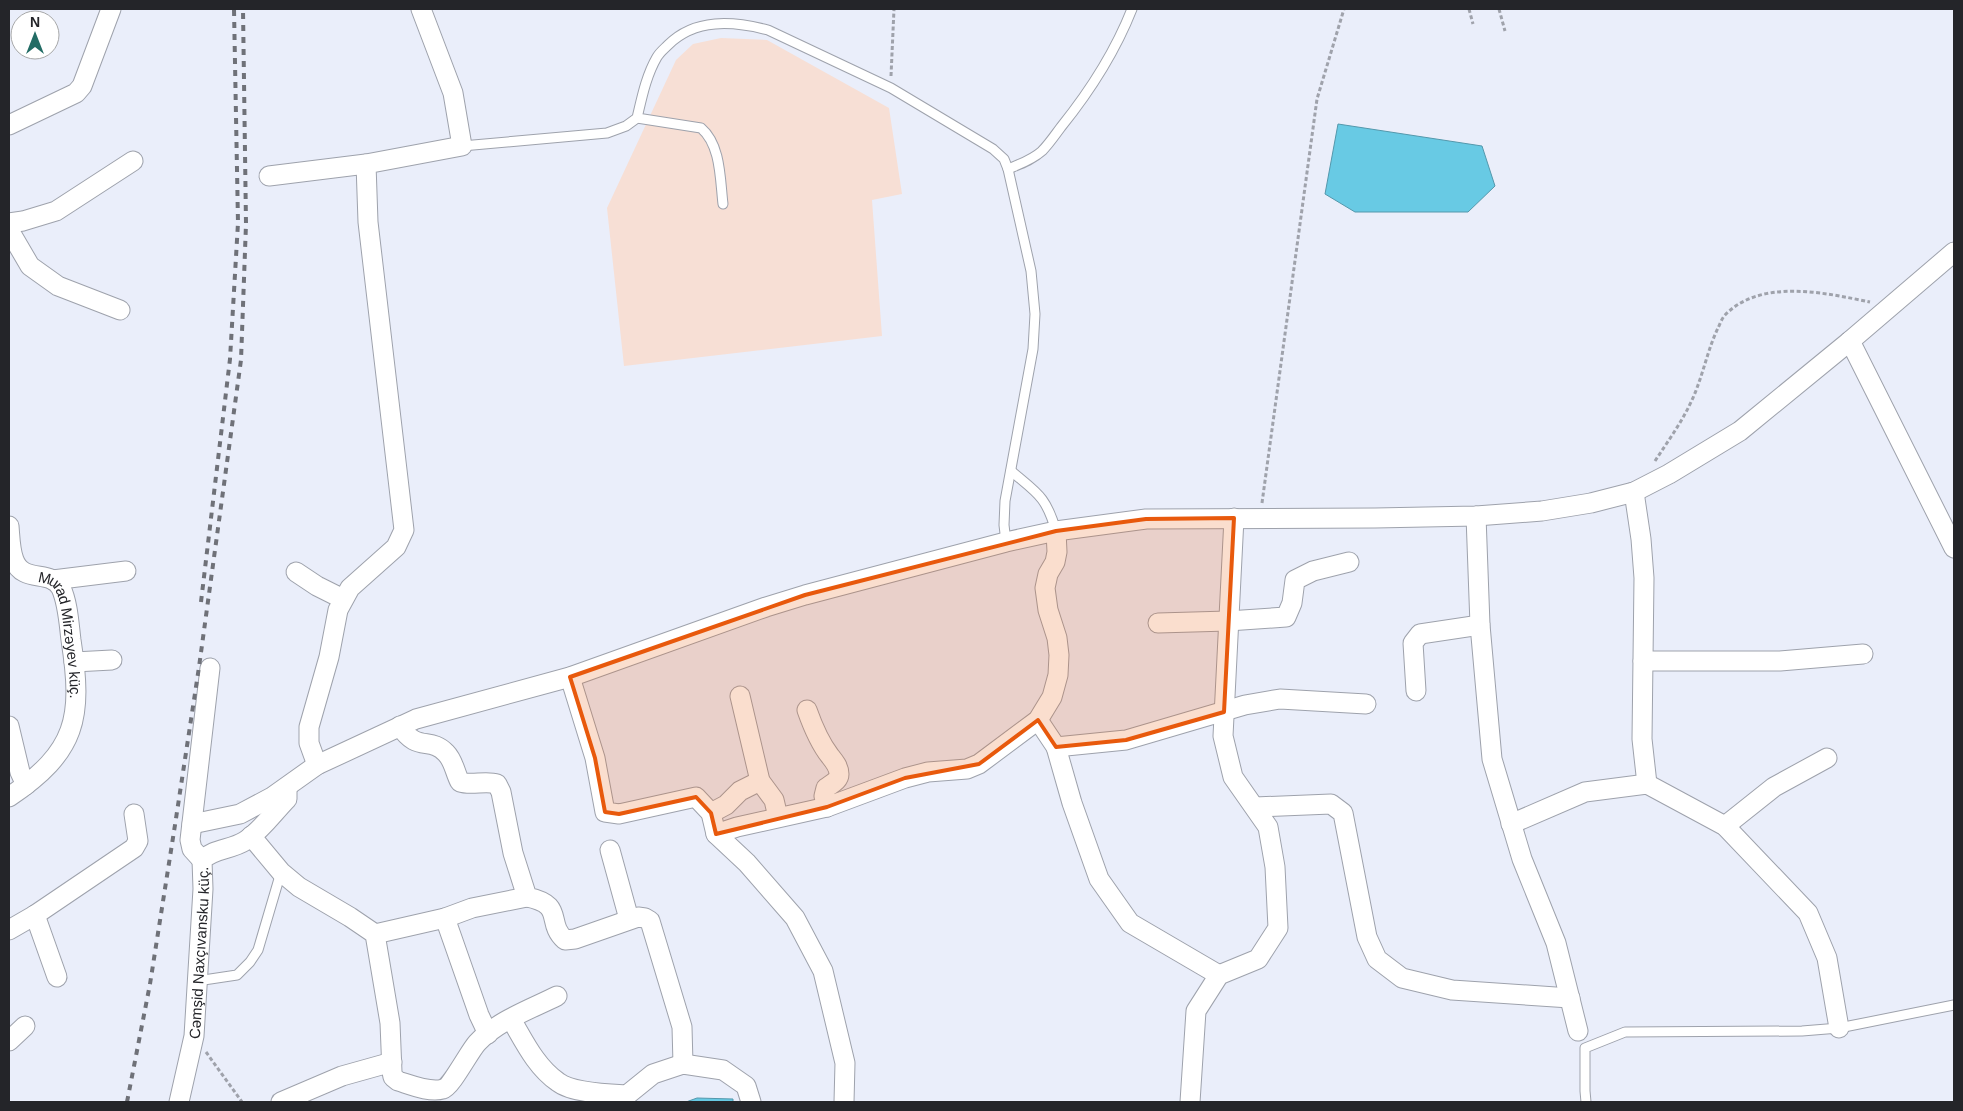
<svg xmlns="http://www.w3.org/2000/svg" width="1963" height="1111" font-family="Helvetica,sans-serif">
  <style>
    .industrial { fill: #f7dfd5 }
    .water { fill: #68cae4; stroke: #5498ac }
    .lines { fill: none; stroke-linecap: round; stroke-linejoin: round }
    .service-casing { stroke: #9ea2ac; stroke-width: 11 }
    .minor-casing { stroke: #9ea2ac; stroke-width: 21 }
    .path { stroke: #9fa2ab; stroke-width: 3; stroke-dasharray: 4 2.5; stroke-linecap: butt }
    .service { stroke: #fff; stroke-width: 9 }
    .minor { stroke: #fff; stroke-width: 19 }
    .rail { stroke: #6f7178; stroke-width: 4; stroke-dasharray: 6 6; stroke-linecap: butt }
    .marked { fill: #e8590c; fill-opacity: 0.2; stroke: #e8590c; stroke-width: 4; stroke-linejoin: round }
    .labels { text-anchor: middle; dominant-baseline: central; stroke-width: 4; stroke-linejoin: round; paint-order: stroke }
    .street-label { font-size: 15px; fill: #242529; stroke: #fff }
  </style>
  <rect width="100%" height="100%" fill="#eaeefa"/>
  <polygon class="industrial" points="721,38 767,40 889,108 902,194 872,200 882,336 624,366 607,208 676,60 693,44"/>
  <g class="water">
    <polygon points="1338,124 1482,146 1495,186 1468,212 1355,212 1325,194"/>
    <polygon points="697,1098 733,1099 733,1102 686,1102"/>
  </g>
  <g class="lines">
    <defs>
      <g id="service">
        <path d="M637 118 701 128C721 145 720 179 723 204"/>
        <path d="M462 146 607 133 626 126 637 118C642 97 646 76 657 57 660 52 664 49 668 45 695 18 733 21 768 30L891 88 993 149 1004 159 1008 169 1031 271 1035 314 1033 349 1005 501 1004 525 1006 542"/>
        <path d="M1008 169C1020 164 1032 160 1042 151 1049 144 1055 135 1061 127 1090 91 1115 52 1132 9"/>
        <path d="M1011 471C1037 493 1046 496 1056 531"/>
        <polyline points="197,981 237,975 250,962 258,950 281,872"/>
        <polyline points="1586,1102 1585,1091 1585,1048 1625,1032 1802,1031 1839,1028 1954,1005"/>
      </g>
      <g id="minor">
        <polyline points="9,125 76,93 82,86 111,9"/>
        <polyline points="269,176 366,164"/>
        <polyline points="9,223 23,221 56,211 133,161"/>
        <polyline points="9,230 30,266 58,286 120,310"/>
        <polyline points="1850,341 1954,548"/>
        <polyline points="1634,492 1641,539 1644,578 1642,739 1647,784"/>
        <polyline points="1476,516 1480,625 1492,759 1522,859 1556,943 1578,1031"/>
        <path id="s1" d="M9 526C10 537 10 550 14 560 23 584 51 569 61 588 68 603 69 624 71 640 83 718 77 751 9 797"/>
        <polyline points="296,572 317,586 343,599"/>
        <polyline points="53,580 126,571"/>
        <polyline points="1158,623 1228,621 1286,617 1292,603 1295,580 1313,571 1349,562"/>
        <polyline points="1643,661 1780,661 1863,654"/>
        <polyline points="74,662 112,660"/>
        <polyline points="570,677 595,758 605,812 619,814 696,797 711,813 716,834 747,863 795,918 823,971 845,1063 844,1102"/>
        <polyline points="1416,691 1413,643 1420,634 1480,625"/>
        <polyline points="740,696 760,781 774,800 778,817"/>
        <path d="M807 710C813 727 819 742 830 756 834 761 839 767 839 774 839 781 831 784 826 788L824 796 827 807"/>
        <polyline points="1038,720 1056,747 1072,803 1099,879 1130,923 1219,975"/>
        <polyline points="9,726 20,772 26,785"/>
        <path d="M400 726C417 753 430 736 446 753 454 761 455 773 460 782 472 786 485 780 497 784L501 792 513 853 527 897C566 905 545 922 565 940L575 939 638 917 645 918 650 921 682 1027 683 1064"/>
        <polyline points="1056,747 1126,740 1245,705 1280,699 1366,704"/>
        <polyline points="317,765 309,743 309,727 329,657 338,610 350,588 396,547 404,530 368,222 366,164 462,146 453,93 421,9"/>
        <polyline points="1255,807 1331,804 1343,813 1367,937 1377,959 1402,978 1452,990 1570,998"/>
        <polyline points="711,813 726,805 740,791 760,781"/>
        <polyline points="192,824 240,814 272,797 317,765 416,719 570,677 766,607 805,595 1006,542 1056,531 1146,519 1375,518 1476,516 1542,511 1591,503 1634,492 1669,474 1740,431 1850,341 1954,252"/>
        <polyline points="1511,824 1585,792 1647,784 1725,826 1808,913 1827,958 1839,1028"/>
        <polyline points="1725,826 1774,787 1827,758"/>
        <polyline points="716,834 737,827 827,807 905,778 928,772 967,769 979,764 1038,720 1052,697 1058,675 1059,655 1057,638 1048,610 1045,588 1048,574 1055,562 1057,552 1056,531"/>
        <path d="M251 836 281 872 299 887 350 917 375 934 390 1023 392 1072 393 1077 398 1081C411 1085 430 1093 443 1089 451 1087 469 1052 477 1043 497 1021 531 1009 557 996"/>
        <polyline points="610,850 629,919"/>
        <polyline points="202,860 192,849 190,840 210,668"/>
        <polyline points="35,915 57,977"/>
        <polyline points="445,918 479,1015 488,1034"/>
        <polyline points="9,930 35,915 134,848 138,841 134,814"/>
        <polyline points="375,934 445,918 472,908 527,897"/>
        <path d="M511 1019C524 1041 536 1067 558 1082 572 1093 608 1094 627 1095L653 1074 683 1064 723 1070 746 1086 751 1102"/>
        <polyline points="9,1041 25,1026"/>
        <path id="s2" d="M179 1102 194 1036 203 889 202 860C214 848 231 850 245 841 261 831 274 812 287 799V788"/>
        <polyline points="281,1102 342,1076 392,1062"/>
        <polyline points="1190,1102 1196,1011 1219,975 1258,959 1278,928 1275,867 1268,827 1233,777 1223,736 1234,518"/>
      </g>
    </defs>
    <use href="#service" class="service-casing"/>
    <use href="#minor" class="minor-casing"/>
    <g class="path">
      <polyline points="1469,9 1473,24"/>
      <polyline points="1499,9 1505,31"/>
      <polyline points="891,76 894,9"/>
      <path d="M1655 461C1668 441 1682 422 1692 400 1703 376 1707 351 1718 328 1720 324 1722 318 1725 315 1761 278 1826 293 1870 302"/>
      <polyline points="1262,503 1317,99 1344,9"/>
      <polyline points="206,1052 242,1102"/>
    </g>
    <use href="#service" class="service"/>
    <use href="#minor" class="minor"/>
    <g class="rail">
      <polyline points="201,602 230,359 238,223 234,9"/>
      <polyline points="127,1102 150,984 175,825 199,667 241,360 246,224 243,9"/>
    </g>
  </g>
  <path class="marked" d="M1234 518 1224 712 1126 740 1056 747 1038 720 979 764 905 778 827 807 716 834 711 813 696 797 619 814 605 812 595 758 570 677 805 595 1056 531 1146 519Z"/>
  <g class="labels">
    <g class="street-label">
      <text stroke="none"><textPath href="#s1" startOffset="135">Murad Mirzəyev küç.</textPath></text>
      <text stroke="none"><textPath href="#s2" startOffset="151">Cəmşid Naxçıvansku küç.</textPath></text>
    </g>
  </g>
  <rect width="1963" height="1111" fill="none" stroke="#242529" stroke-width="20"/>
  <g transform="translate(35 35)"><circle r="24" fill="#ffffff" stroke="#a7a8a9"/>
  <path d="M0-4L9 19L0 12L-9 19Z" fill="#226c65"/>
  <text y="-8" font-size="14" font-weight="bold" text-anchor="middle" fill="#242529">N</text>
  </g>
</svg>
